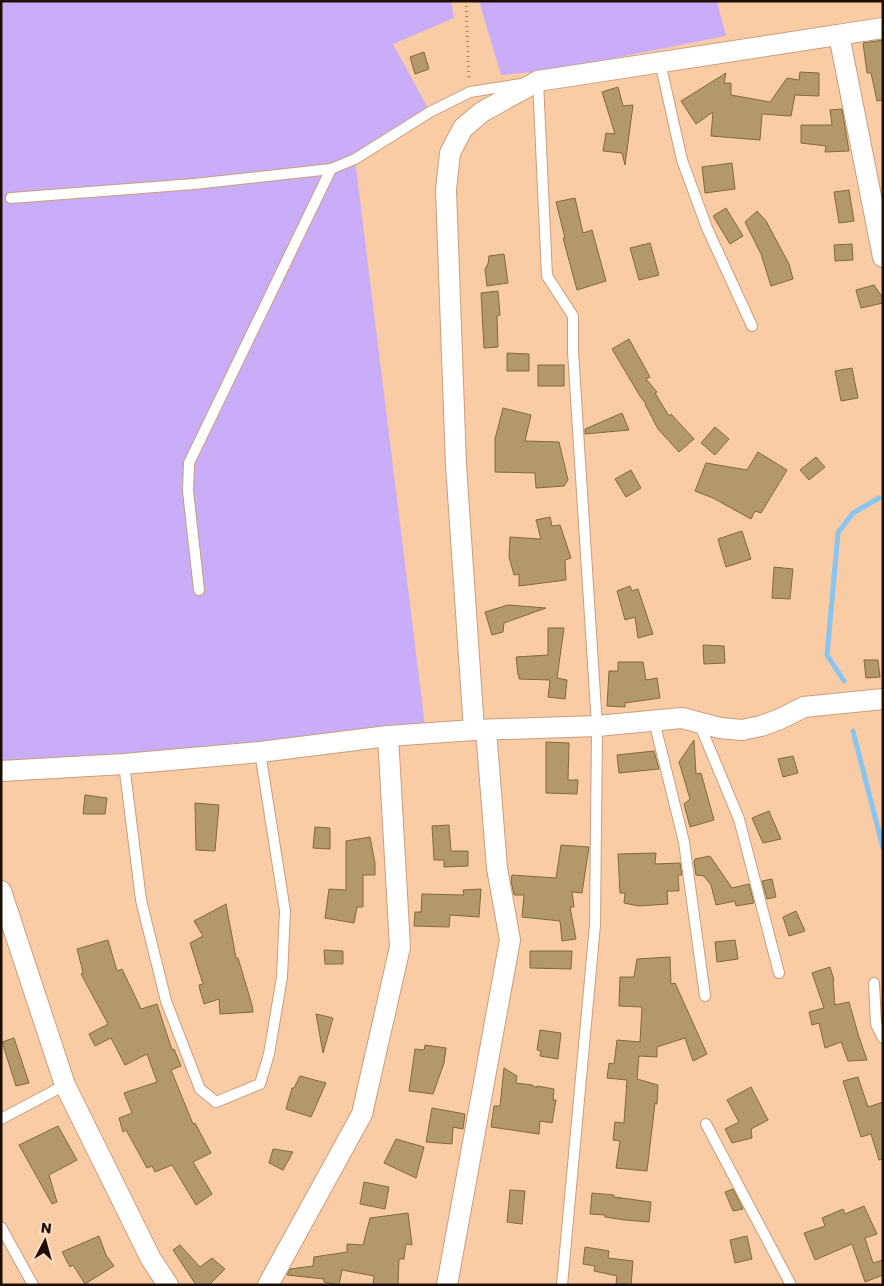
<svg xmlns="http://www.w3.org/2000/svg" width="884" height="1286" font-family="Poppins,sans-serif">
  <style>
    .green { fill: #caadf9 }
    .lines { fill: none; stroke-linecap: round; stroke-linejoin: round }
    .stream { stroke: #8ac5f1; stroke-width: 5 }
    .building { fill: #b39969; stroke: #82693b }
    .service-casing { stroke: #c99e7a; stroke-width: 12 }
    .minor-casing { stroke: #c99e7a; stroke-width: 22 }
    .path { stroke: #a48266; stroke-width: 3; stroke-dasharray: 1 4; stroke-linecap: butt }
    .service { stroke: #fff; stroke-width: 10 }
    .minor { stroke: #fff; stroke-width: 20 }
  </style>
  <rect width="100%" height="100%" fill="#f9cca6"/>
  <g class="green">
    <polygon points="1,1 451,1 454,18 393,44 430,112 355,159 426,734 1,771"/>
    <polygon points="479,1 717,1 726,36 554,70 501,75"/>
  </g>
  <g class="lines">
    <g class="stream">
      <polyline points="844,681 827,655 838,533 853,513 879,498"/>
      <polyline points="853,731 883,848"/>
    </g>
  </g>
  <g class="building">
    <polygon points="883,40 883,100 877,101 871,73 867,73 863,43"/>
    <polygon points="424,52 429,69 415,74 410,57"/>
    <polygon points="800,72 819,73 819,96 795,95 791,116 762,114 760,140 711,136 713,112 696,124 681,101 726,73 724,83 731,83 731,95 770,102 787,78 799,80"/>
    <polygon points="618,87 623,106 633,105 625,165 622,153 603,151 606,133 615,134 602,92"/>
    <polygon points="842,109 849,151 825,152 826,146 801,143 801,125 832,125 830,110"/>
    <polygon points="732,163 735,189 705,193 702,167"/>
    <polygon points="849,190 854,221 839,223 834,192"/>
    <polygon points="575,198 583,233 592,230 606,281 577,290 563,238 565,238 556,202"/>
    <polygon points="726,208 743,236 730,244 713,216"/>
    <polygon points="757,211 766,221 789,264 793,279 771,286 761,254 745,222"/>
    <polygon points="650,243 659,275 639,280 630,248"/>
    <polygon points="852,244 853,260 835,261 834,245"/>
    <polygon points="504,254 508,283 487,286 485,269 488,264 489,256"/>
    <polygon points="874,285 883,298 883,303 861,308 856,290"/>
    <polygon points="498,291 500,315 497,316 498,347 484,348 481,293"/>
    <polygon points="629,339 650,377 646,379 657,392 655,393 669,416 671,414 694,439 679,452 658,429 645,404 646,404 640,396 612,349"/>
    <polygon points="507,353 529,354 529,371 507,371"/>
    <rect x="538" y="365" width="26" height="21"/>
    <polygon points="852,368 858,398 841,401 835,371"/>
    <polygon points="503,408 531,415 525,441 559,442 568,480 564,486 536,488 535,473 495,472 495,439"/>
    <polygon points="622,413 629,430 585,434 585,429"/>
    <polygon points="715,427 729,439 715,455 701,443"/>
    <polygon points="758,452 787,470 761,513 755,511 751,519 713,498 695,491 706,463 747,470"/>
    <polygon points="816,457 825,467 809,480 800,470"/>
    <polygon points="631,470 641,488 626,497 615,479"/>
    <polygon points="550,517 552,526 560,525 571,558 565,560 566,580 519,586 519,574 514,575 509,557 510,537 541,539 536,520"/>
    <polygon points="742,531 751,559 726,567 718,539"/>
    <polygon points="774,567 793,569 790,599 772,598"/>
    <polygon points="630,586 632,591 638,589 653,634 638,638 635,617 625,620 617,591"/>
    <polygon points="508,605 546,608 504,623 503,632 492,635 485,612"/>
    <polygon points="548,628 564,628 557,678 567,680 565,699 548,697 550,680 519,679 519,675 518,675 516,657 548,655"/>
    <polygon points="703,645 724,646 725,663 704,664"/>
    <polygon points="864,660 878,660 880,677 866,678"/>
    <polygon points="618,662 643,662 646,680 657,678 660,698 625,703 625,707 607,706 609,671 618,671"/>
    <polygon points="694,740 696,774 701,773 714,820 690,827 684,804 690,799 679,762"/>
    <polygon points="546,742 569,743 568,780 578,780 577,794 546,793"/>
    <polygon points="654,751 659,769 619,773 617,755"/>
    <polygon points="793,756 798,773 783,777 778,759"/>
    <polygon points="85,795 107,798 105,814 83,814"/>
    <polygon points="195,803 219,805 215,851 196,850"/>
    <polygon points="769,811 781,839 763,843 752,818"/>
    <polygon points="449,825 451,851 468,851 468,866 444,867 444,860 434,860 432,826"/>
    <polygon points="315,827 330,828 330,849 313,848"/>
    <polygon points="370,837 375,863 375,875 363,875 363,907 357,907 354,923 325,918 329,889 346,890 346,841"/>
    <polygon points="561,845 589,847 582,893 572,892 574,907 570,907 576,939 562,941 560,921 522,917 524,895 514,895 511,881 512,875 556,878"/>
    <polygon points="656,853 655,864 680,863 682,875 678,875 679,891 667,891 668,904 639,906 624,903 625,893 620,893 618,854"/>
    <polygon points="710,856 732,888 749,884 754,903 736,906 735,901 716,905 711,885 704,876 696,875 694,862 695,859"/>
    <polygon points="772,879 776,897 767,899 762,881"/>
    <polygon points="481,889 479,917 450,915 449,927 414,926 415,912 421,912 422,894 464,895 463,890"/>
    <polygon points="226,904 236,958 238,958 252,1005 253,1012 220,1014 219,999 204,1004 200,990 199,985 203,984 190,943 203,936 194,921"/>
    <polygon points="796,911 805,931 789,936 783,917"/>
    <polygon points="108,940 117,971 122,969 141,1009 157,1004 172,1050 174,1049 181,1066 171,1070 193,1124 195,1123 211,1153 193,1162 212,1194 196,1205 172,1165 155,1172 152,1166 147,1168 126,1130 123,1132 119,1118 132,1113 124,1093 157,1082 147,1054 125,1065 111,1038 95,1046 89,1034 108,1024 81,974 83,972 77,949"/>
    <polygon points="735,940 738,959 717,962 715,942"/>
    <polygon points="324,950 343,951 343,964 325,964"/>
    <polygon points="530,951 572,951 571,969 530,968"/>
    <polygon points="670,957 671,984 675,983 707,1054 693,1061 685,1038 657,1047 657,1057 639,1056 637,1079 658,1085 657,1104 655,1103 647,1171 616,1168 620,1141 613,1140 615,1122 624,1123 627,1080 607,1078 609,1063 614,1064 617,1040 640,1042 642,1007 619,1006 620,977 634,977 637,959"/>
    <polygon points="830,967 834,980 833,981 835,1005 849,1002 859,1037 867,1060 848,1061 841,1042 825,1048 819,1023 812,1025 809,1012 824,1008 812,973"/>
    <polygon points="316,1014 333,1018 323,1053"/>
    <polygon points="540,1030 561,1033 558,1059 540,1056 541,1051 537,1050"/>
    <polygon points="14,1038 29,1083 16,1086 2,1042"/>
    <polygon points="425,1045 446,1048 444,1063 433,1094 409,1091 415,1049 424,1050"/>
    <polygon points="504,1068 517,1076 516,1083 532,1085 537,1088 537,1086 554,1089 553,1100 556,1100 552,1123 540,1121 539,1134 491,1127 494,1106 500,1106"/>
    <polygon points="300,1076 326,1083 311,1117 286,1109 292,1088 294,1088"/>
    <polygon points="858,1077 868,1107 883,1102 883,1159 879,1160 871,1134 861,1137 843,1081"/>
    <polygon points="751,1087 768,1120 751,1129 752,1138 732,1143 725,1129 739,1122 727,1100"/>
    <polygon points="432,1108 465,1114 463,1129 453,1127 452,1144 426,1142"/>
    <polygon points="58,1126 77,1160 49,1175 57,1202 52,1204 19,1145"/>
    <polygon points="396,1139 424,1147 416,1178 384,1163"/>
    <polygon points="273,1149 293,1152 283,1170 269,1163"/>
    <polygon points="364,1182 389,1187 385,1209 360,1204"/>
    <polygon points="733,1189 743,1209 733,1211 725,1192"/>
    <polygon points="510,1190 525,1191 522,1224 507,1222"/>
    <polygon points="592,1193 614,1195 614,1197 651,1202 649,1222 625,1220 605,1217 605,1215 590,1214"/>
    <polygon points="864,1206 877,1234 865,1238 873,1263 883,1260 883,1275 865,1282 852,1244 815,1260 804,1233 825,1226 822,1218 843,1209 845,1214"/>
    <polygon points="408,1213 412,1245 406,1244 404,1259 399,1259 398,1285 373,1285 374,1276 342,1270 339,1285 324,1282 324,1279 287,1275 290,1269 313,1266 314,1257 347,1252 347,1244 363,1245 370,1218"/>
    <polygon points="99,1236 106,1255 114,1266 85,1284 73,1265 70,1267 62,1252"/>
    <polygon points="747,1236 752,1259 735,1263 730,1240"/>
    <polygon points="180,1245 200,1267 212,1258 225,1269 209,1285 196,1285 173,1250"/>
    <polygon points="585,1247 609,1251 608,1258 633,1261 631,1285 616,1284 617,1276 594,1271 595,1266 583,1264"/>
  </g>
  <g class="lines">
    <defs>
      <g id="service">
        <polyline points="660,62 682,160 707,228 752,326"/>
        <polyline points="535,82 538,81 547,276 573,316 573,352 597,726 595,925 562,1285"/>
        <polyline points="11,198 194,184 331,169 355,159 430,112 470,92 521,84"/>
        <polyline points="199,590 188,491 189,463 331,169"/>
        <polyline points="654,721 684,842 705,996"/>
        <polyline points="699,723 739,819 779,973"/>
        <polyline points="124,764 141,900 166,1001 200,1089 216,1102 260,1084 269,1054 282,977 285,911 260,752"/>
        <polyline points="874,983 876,1024 883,1038"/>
        <polyline points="1,1119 65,1085"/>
        <polyline points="706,1124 791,1285"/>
        <polyline points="1,1227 33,1285"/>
      </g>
      <g id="minor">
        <polyline points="839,35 883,257"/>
        <polyline points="474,730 456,465 446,190 450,153 463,128 482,112 538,81 883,28"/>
        <polyline points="1,771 124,764 260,752 388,736 474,730 597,726 682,718 720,728 742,730 761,726 780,719 804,707 883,699"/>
        <polyline points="1,891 65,1085 151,1259 168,1285"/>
        <polyline points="268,1285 362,1114 400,947 388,736"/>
        <polyline points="447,1285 510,940 497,868 486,730"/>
      </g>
    </defs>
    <use href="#service" class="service-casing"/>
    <use href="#minor" class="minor-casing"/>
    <polyline class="path" points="466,1 469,81"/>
    <use href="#service" class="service"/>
    <use href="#minor" class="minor"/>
  </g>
  <rect width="884" height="1286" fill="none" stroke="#1e0e02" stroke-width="5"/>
  <g transform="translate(45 1241) rotate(6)" stroke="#f9ddc7" stroke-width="4" paint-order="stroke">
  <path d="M0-4L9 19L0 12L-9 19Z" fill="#1e0e02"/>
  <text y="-8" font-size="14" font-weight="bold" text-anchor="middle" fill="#1e0e02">N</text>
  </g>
</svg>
